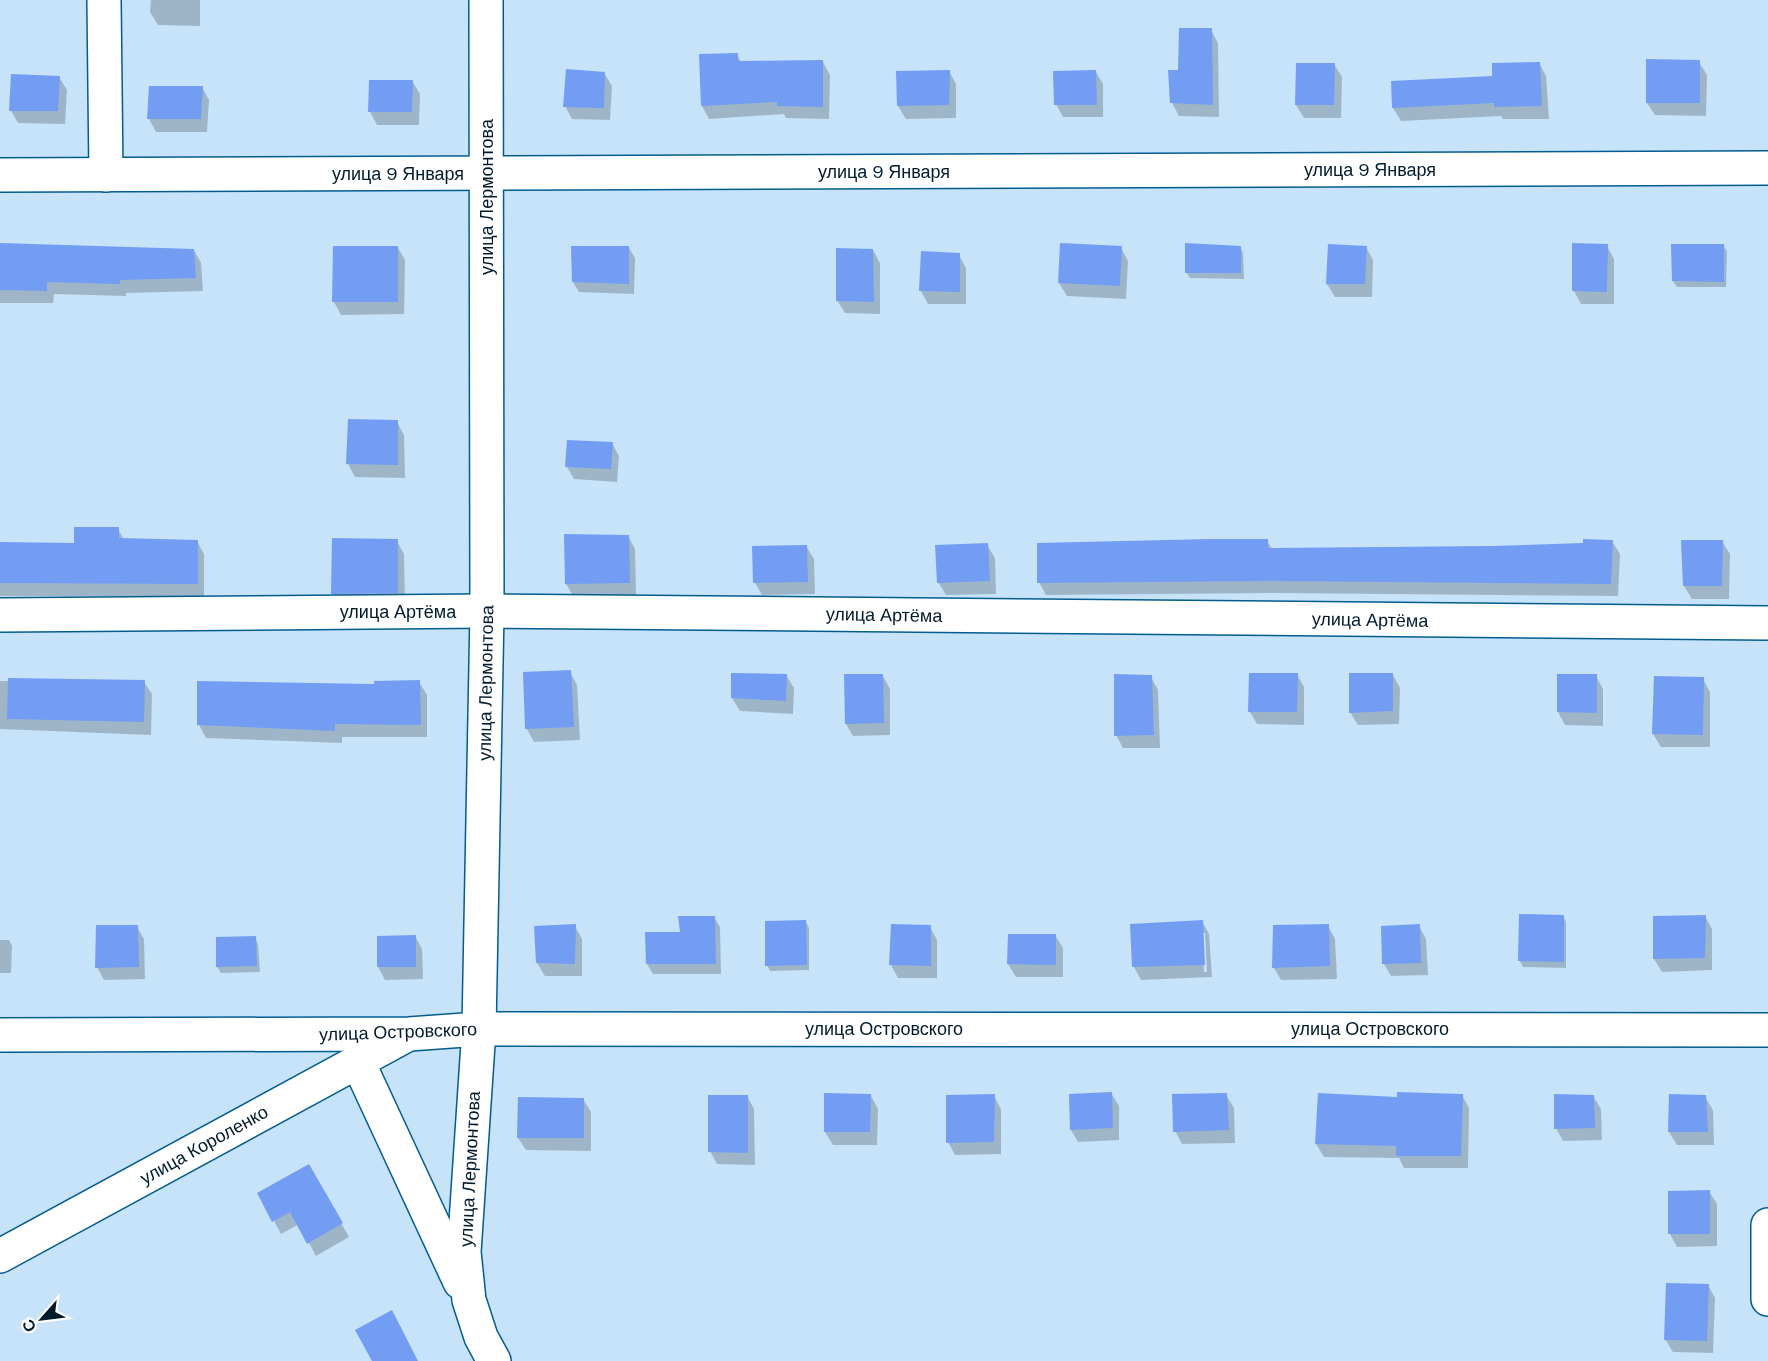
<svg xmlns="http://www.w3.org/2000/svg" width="1768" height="1361" font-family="'DM Sans',sans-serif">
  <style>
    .shadow { fill: #0003; fill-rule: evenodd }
    .building { fill: #729df3 }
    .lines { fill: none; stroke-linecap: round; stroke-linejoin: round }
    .minor-casing { stroke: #035c8e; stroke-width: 36 }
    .minor { stroke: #fff; stroke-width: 33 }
    .labels { text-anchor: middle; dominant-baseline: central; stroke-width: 4.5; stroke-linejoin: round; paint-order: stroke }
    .street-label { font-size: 18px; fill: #001a2e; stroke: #fff }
  </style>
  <rect width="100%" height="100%" fill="#c6e3fa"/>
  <g class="shadow">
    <polygon points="151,0 200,0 200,26 158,25 150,12"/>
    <polygon points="1211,30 1218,43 1219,117 1179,116 1172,103"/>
    <polygon points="737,54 741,62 823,62 830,75 829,119 786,118 784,114 709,119 702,106"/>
    <polygon points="1699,62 1707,75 1706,116 1655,115 1647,103"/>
    <polygon points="1539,63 1546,76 1549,119 1503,119 1501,116 1401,121 1393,108"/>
    <polygon points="1334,64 1342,77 1341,118 1304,118 1296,105"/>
    <polygon points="949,71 956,84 956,118 906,119 898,106 898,72"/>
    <polygon points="1096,72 1103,84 1103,117 1063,117 1056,104"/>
    <polygon points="604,73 612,86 610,120 572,119 565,106"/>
    <polygon points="59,77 67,90 65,124 18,123 11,111"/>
    <polygon points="412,81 420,94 419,125 377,125 370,112"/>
    <polygon points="202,87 209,100 207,132 156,132 149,119 150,88"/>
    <polygon points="0,245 194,250 201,263 203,291 126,293 126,296 54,294 53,303 0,303"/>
    <polygon points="1723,245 1727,251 1726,287 1677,287 1673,281"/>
    <polygon points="1607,246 1614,259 1614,304 1581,304 1574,291"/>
    <polygon points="1240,247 1243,253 1244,279 1190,278 1186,272"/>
    <polygon points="1366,247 1373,260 1372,297 1335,297 1327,284"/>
    <polygon points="398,248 405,260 404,314 341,315 334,302"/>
    <polygon points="629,248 635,258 634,294 579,292 573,282"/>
    <polygon points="1121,248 1128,261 1126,299 1067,296 1059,283"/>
    <polygon points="873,250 880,263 880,314 845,313 837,300"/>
    <polygon points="959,255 966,268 966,304 928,304 921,291"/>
    <polygon points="349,421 397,422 404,435 405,478 355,477 348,464"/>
    <polygon points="612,443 619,456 617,482 574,479 567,467"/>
    <polygon points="118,529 124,540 197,541 204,554 204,596 0,596 0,544 76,544"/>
    <polygon points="628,536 635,549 636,596 574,597 566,584"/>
    <polygon points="397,541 404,554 405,605 340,606 333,593"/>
    <polygon points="1267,541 1273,550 1584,545 1612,541 1620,554 1618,596 1276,593 1046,595 1039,582"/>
    <polygon points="1683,541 1722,541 1730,554 1729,599 1692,599 1684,586"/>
    <polygon points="987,545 995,558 996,594 946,595 938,582"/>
    <polygon points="806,546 814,559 815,594 762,595 755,583"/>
    <polygon points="570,672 577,685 580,740 534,742 527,729 524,674"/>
    <polygon points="1297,674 1304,687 1304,725 1257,724 1250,712"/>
    <polygon points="786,675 794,688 793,714 740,711 732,698"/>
    <polygon points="1393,675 1400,688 1399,724 1358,725 1350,712"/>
    <polygon points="883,676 890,689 890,735 853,736 846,724"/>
    <polygon points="1559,676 1596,676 1603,689 1603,726 1565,725 1558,712"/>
    <polygon points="1151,677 1158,690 1160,748 1123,748 1116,735"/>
    <polygon points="1703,679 1710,692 1710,747 1661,747 1653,734"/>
    <polygon points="0,681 144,682 152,694 151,735 0,729"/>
    <polygon points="419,682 427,695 427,737 342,737 342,743 206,738 199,725 376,686"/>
    <polygon points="1563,916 1566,922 1566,968 1523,967 1520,961"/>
    <polygon points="1705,916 1712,929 1712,970 1662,972 1654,959"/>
    <polygon points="714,917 720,927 721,974 653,974 647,964"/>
    <path d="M1202 921 1209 934 1212 977 1141 980 1134 967ZM1202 933H1205L1207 972H1204Z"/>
    <polygon points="806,922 809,928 809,970 770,971 767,965"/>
    <polygon points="575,926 582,939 582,976 545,976 537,963"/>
    <polygon points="1328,926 1335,939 1337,979 1281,980 1274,968"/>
    <polygon points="1419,926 1426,939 1428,975 1391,976 1384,964"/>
    <polygon points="137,927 144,939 145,979 104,980 97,967"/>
    <polygon points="930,927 937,940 937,978 898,978 891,965"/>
    <polygon points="1055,935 1063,948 1063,977 1016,977 1008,964"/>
    <polygon points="415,936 422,949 423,979 385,980 378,967"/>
    <polygon points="255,938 258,944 260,972 221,973 217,967"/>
    <polygon points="0,940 9,940 12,946 11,973 0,973"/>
    <polygon points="1111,1093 1119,1106 1119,1140 1078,1142 1071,1130"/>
    <polygon points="1226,1095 1234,1108 1235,1143 1182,1144 1175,1131"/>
    <polygon points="1462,1095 1469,1108 1468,1168 1404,1168 1399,1158 1324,1157 1316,1144 1399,1098"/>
    <polygon points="747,1096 754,1109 755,1165 717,1164 710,1151"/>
    <polygon points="871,1096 878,1109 877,1145 833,1145 825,1132"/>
    <polygon points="994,1096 1001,1109 1001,1154 955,1155 948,1142"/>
    <polygon points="1593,1096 1601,1109 1602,1140 1563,1141 1556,1128"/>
    <polygon points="1705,1097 1713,1110 1714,1145 1677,1145 1669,1132"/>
    <polygon points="583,1099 591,1112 591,1151 526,1150 518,1138"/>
    <polygon points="309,1166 349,1237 316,1256 299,1224 281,1234 274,1221"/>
    <polygon points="1709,1191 1717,1204 1717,1246 1677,1247 1670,1234"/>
    <polygon points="1708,1285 1715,1298 1713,1353 1673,1352 1665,1339"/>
  </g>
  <g class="building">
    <polygon points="1179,28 1212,28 1213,105 1170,103 1168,70 1178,70"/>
    <polygon points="738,53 738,61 823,60 823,107 777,106 777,102 701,106 699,54"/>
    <polygon points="1646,59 1700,60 1700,103 1646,103"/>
    <polygon points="1540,62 1542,106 1494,107 1494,103 1392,108 1391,81 1492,76 1492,63"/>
    <polygon points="1296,63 1335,63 1334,105 1295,105"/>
    <polygon points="566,69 605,72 604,108 563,107"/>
    <polygon points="950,70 949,105 897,106 896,71"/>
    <polygon points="1096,70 1097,105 1054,105 1053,71"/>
    <polygon points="11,74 60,76 58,111 9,111"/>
    <polygon points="369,80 413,80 412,112 368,112"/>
    <polygon points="149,86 203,86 201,119 147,119"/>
    <polygon points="0,243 194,249 196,278 120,280 120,284 47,282 47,291 0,290"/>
    <polygon points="1060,243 1122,246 1120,286 1058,283"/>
    <polygon points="1185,243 1241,246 1241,273 1185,273"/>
    <polygon points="1572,243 1608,244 1607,292 1572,291"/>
    <polygon points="1328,244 1367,246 1365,284 1326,284"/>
    <polygon points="1671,244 1724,244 1724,282 1672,281"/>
    <polygon points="333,246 398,246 398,302 332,302"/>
    <polygon points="571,246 629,246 629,284 572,282"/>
    <polygon points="836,248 873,249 874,302 836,301"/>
    <polygon points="921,251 960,253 960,292 919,291"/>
    <polygon points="348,419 398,420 398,465 346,464"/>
    <polygon points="567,440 613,442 611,469 565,467"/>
    <polygon points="74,527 119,527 119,538 198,540 198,584 0,583 0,542 74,543"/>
    <polygon points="564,534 629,535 630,583 565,584"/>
    <polygon points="332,538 398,539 398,593 331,594"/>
    <polygon points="1210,539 1268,539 1268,548 1492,546 1583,543 1583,539 1613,540 1611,584 1268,581 1037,583 1037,543"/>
    <polygon points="1681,540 1723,540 1722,586 1683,586"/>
    <polygon points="988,543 990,581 937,583 935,545"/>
    <polygon points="807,545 808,582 753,583 752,546"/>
    <polygon points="571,670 574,727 525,729 523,672"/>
    <polygon points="731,673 787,674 786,701 731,698"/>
    <polygon points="1249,673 1298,673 1297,712 1248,712"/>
    <polygon points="1349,673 1393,673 1393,711 1349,713"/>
    <polygon points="844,674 883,674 884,723 845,724"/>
    <polygon points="1114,674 1152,675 1154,735 1114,736"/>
    <polygon points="1557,674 1597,674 1597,713 1557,712"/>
    <polygon points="1654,676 1704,677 1703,735 1652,734"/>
    <polygon points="8,678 145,680 144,722 7,719"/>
    <polygon points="420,680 421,725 335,724 335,731 197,725 197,681 374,684 374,681"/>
    <polygon points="1519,914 1564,915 1564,962 1518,961"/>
    <polygon points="1706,915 1705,958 1653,959 1653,916"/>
    <polygon points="678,916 715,916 716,964 646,964 645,932 680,932"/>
    <polygon points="806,920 807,965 765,966 765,921"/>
    <polygon points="1203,920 1205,965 1132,967 1130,924"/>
    <polygon points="576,924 575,964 536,963 534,926"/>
    <polygon points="891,924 931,925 931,966 889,965"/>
    <polygon points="1329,924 1330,966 1272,968 1273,925"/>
    <polygon points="1420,924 1421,963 1382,964 1381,926"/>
    <polygon points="96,925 138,925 139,967 95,968"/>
    <polygon points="1008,934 1056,934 1056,965 1007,964"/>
    <polygon points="416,935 416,967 377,967 377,936"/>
    <polygon points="256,936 257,966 216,967 216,937"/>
    <polygon points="1112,1092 1113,1128 1070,1130 1069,1094"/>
    <polygon points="1397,1092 1463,1094 1461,1156 1396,1156 1396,1146 1315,1144 1318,1093 1397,1097"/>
    <polygon points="824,1093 871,1094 870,1132 824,1132"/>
    <polygon points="1227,1093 1229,1130 1173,1132 1172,1094"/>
    <polygon points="995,1094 994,1142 946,1143 946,1095"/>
    <polygon points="1554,1094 1594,1095 1595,1128 1554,1129"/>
    <polygon points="1669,1094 1706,1095 1708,1132 1668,1132"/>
    <polygon points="708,1095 748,1095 748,1153 708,1152"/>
    <polygon points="518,1097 584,1098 584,1138 517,1138"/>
    <polygon points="309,1164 343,1223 307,1244 290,1212 272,1222 257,1193"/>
    <polygon points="1710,1190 1710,1234 1668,1234 1668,1191"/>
    <polygon points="1666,1283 1709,1284 1707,1341 1664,1340"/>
    <polygon points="392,1310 418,1361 372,1361 355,1330"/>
  </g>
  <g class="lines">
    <defs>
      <g id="minor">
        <polyline points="104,0 106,175"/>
        <polyline points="486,0 487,611 479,1029 464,1252 469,1300 481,1337 494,1361"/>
        <polyline points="0,175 1768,168"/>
        <polyline points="0,615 487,611 1768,623"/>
        <polyline points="0,1035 409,1034 479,1029 1768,1030"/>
        <polyline points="358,1062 460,1282"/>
        <polyline points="1768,1225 1768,1299"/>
        <polyline points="0,1256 405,1036"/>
      </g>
    </defs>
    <use href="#minor" class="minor-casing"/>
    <use href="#minor" class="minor"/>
  </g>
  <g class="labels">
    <g class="street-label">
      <text x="1370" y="170">улица 9 Января</text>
      <text x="884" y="172">улица 9 Января</text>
      <text x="398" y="174">улица 9 Января</text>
      <text transform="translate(487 197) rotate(-90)">улица Лермонтова</text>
      <text x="398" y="612">улица Артёма</text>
      <text transform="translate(884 615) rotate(1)">улица Артёма</text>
      <text transform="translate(1370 620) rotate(1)">улица Артёма</text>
      <text transform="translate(486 683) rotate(-89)">улица Лермонтова</text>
      <text x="884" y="1029">улица Островского</text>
      <text x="1370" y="1029">улица Островского</text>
      <text transform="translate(398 1032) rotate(-2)">улица Островского</text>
      <text transform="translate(204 1145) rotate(-29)">улица Короленко</text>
      <text transform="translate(470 1169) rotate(-87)">улица Лермонтова</text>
    </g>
  </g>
  <g transform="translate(42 1319) rotate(242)" stroke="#ffffff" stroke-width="4.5" paint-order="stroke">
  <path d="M0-4.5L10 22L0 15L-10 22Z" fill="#001a2e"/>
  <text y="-9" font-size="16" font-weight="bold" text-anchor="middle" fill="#001a2e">С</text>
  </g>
</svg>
